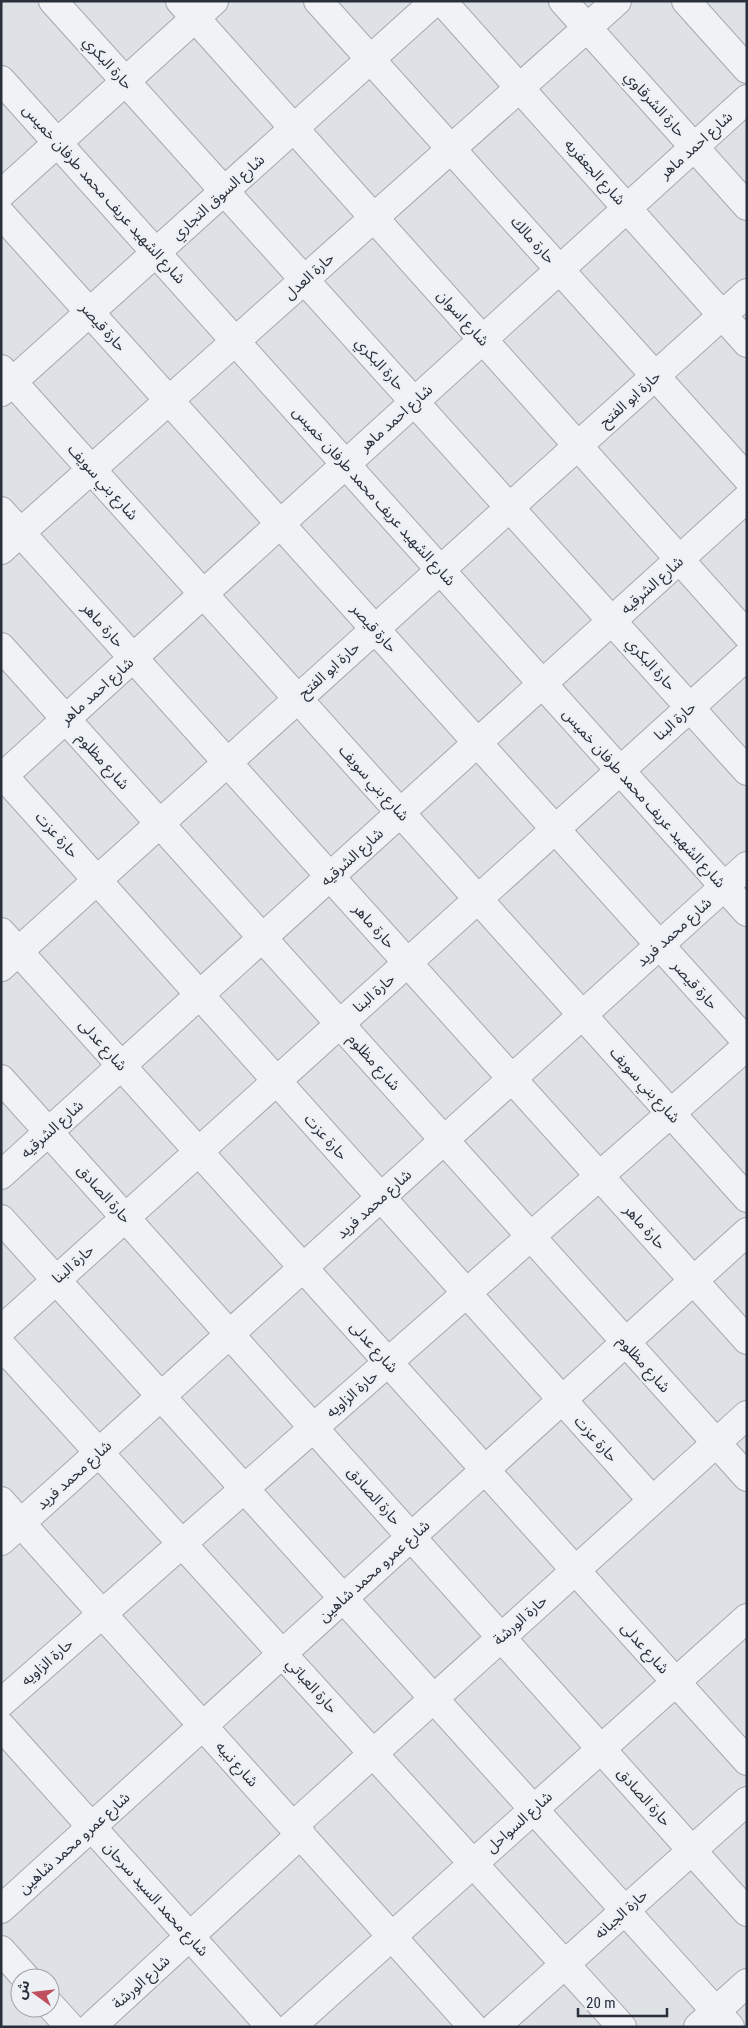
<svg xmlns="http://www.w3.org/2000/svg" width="748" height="2028" font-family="'Roboto Condensed','Noto Sans Arabic',sans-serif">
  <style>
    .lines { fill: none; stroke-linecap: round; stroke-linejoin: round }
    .minor-casing { stroke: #a4a8af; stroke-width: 30 }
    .minor { stroke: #f0f2f5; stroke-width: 28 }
    .labels { text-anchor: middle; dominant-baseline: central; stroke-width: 5; stroke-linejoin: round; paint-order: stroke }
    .street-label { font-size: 15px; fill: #292f3b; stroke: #edf0f4 }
  </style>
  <rect width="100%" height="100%" fill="#dee1e6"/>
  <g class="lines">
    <defs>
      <g id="minor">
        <polyline points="53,1 747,771"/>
        <polyline points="180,1 747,635"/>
        <polyline points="318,1 747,478"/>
        <polyline points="442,1 747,343"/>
        <polyline points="563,1 747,206"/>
        <polyline points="686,1 747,69"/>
        <polyline points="1,80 747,912"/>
        <polyline points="1,194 214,1"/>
        <polyline points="1,214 747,1042"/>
        <polyline points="1,369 747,1198"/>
        <polyline points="1,392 435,1"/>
        <polyline points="1,511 747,1340"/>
        <polyline points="1,550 617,1"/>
        <polyline points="1,647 747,1477"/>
        <polyline points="1,773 652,1500"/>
        <polyline points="1,778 747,99"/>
        <polyline points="1,932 747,1761"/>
        <polyline points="1,967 747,293"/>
        <polyline points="1,1079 747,1912"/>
        <polyline points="1,1175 747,498"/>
        <polyline points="1,1219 730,2027"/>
        <polyline points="1,1330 747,656"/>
        <polyline points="1,1345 622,2027"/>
        <polyline points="1,1501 473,2027"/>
        <polyline points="1,1541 747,866"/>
        <polyline points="1,1703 747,1046"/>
        <polyline points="1,1726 271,2027"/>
        <polyline points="293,1826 747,1415"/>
        <polyline points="1,1909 747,1232"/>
        <polyline points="1,1950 26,1978"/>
        <polyline points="50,2005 70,2027"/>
        <polyline points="91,2027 301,1834"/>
        <polyline points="291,2027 747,1618"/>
        <polyline points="495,2027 747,1801"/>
        <polyline points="698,2027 747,1983"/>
      </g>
    </defs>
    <use href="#minor" class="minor-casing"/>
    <use href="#minor" class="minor"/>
  </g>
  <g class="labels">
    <g class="street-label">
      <text transform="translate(108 63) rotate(48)">حارة البكري</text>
      <text transform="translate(655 104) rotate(48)">حارة الشرقاوي</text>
      <text transform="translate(696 145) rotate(-42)">شارع احمد ماهر</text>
      <text transform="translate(595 172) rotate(48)">شارع الجعفريه</text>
      <text transform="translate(104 194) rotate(48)">شارع الشهيد عريف محمد طرفان خميس</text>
      <text transform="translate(218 197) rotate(-42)">شارع السوق التجاري</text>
      <text transform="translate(533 240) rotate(48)">حارة مالك</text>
      <text transform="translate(309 276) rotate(-42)">حارة العدل</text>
      <text transform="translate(463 318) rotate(48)">شارع اسوان</text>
      <text transform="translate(103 327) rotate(48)">حارة قيصر</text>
      <text transform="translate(380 364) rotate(48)">حارة البكري</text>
      <text transform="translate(630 399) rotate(-42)">حارة ابو الفتح</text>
      <text transform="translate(396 418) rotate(-42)">شارع احمد ماهر</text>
      <text transform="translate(103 482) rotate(48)">شارع بني سويف</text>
      <text transform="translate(374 496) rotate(48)">شارع الشهيد عريف محمد طرفان خميس</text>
      <text transform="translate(652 585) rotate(-42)">شارع الشرقيه</text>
      <text transform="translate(103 625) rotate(48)">حارة ماهر</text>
      <text transform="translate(374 628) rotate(48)">حارة قيصر</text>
      <text transform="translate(651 664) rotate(48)">حارة البكري</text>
      <text transform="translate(329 670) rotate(-42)">حارة ابو الفتح</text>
      <text transform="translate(97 691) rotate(-42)">شارع احمد ماهر</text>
      <text transform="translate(675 721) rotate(-42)">حارة البنا</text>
      <text transform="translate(103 761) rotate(48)">شارع مظلوم</text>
      <text transform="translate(374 783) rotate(48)">شارع بني سويف</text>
      <text transform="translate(644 798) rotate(48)">شارع الشهيد عريف محمد طرفان خميس</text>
      <text transform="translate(57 835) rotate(48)">حارة عزت</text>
      <text transform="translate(352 857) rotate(-42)">شارع الشرقيه</text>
      <text transform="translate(374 926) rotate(48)">حارة ماهر</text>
      <text transform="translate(674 932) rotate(-42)">شارع محمد فريد</text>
      <text transform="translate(695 985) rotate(48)">حارة قيصر</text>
      <text transform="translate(374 993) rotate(-42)">حارة البنا</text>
      <text transform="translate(103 1045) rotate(48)">شارع عدلى</text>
      <text transform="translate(374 1062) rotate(48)">شارع مظلوم</text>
      <text transform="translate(645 1085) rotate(48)">شارع بني سويف</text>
      <text transform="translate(52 1129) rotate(-42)">شارع الشرقيه</text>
      <text transform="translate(326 1137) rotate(48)">حارة عزت</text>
      <text transform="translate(104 1194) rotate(48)">حارة الصادق</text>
      <text transform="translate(374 1204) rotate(-42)">شارع محمد فريد</text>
      <text transform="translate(645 1227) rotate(48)">حارة ماهر</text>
      <text transform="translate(73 1264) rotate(-42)">حارة البنا</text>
      <text transform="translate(374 1347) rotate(48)">شارع عدلى</text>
      <text transform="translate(644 1364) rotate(48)">شارع مظلوم</text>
      <text transform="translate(352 1394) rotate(-41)">حارة الزاويه</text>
      <text transform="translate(596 1439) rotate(48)">حارة عزت</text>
      <text transform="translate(74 1475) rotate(-42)">شارع محمد فريد</text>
      <text transform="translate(374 1496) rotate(48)">حارة الصادق</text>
      <text transform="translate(374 1571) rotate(-42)">شارع عمرو محمد شاهين</text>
      <text transform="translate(520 1620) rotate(-42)">حارة الورشة</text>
      <text transform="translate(645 1648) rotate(48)">شارع عدلى</text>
      <text transform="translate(47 1662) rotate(-41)">حارة الزاويه</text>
      <text transform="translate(312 1686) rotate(48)">حارة العباتي</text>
      <text transform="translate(237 1764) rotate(48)">شارع نبيه</text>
      <text transform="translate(644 1797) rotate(48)">حارة الصادق</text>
      <text transform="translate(519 1822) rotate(-42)">شارع السواحل</text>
      <text transform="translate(74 1843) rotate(-42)">شارع عمرو محمد شاهين</text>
      <text transform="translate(156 1899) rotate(48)">شارع محمد السيد سرحان</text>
      <text transform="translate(621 1914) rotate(-42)">حارة الجبانه</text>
      <text transform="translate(141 1982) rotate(-42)">شارع الورشة</text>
    </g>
  </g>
  <rect width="748" height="2028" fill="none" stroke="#292f3b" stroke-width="5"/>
  <g transform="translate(35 1993) rotate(285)"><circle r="24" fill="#edf0f4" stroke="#9fa3aa"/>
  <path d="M0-4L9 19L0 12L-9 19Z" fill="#bf4f5e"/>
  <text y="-8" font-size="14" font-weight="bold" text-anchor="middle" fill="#292f3b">ش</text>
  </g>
  <path d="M578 2008v8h89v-8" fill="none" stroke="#292f3b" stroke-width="2.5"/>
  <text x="586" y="2008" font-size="15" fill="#292f3b" stroke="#edf0f4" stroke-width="4" paint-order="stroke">20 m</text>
</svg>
